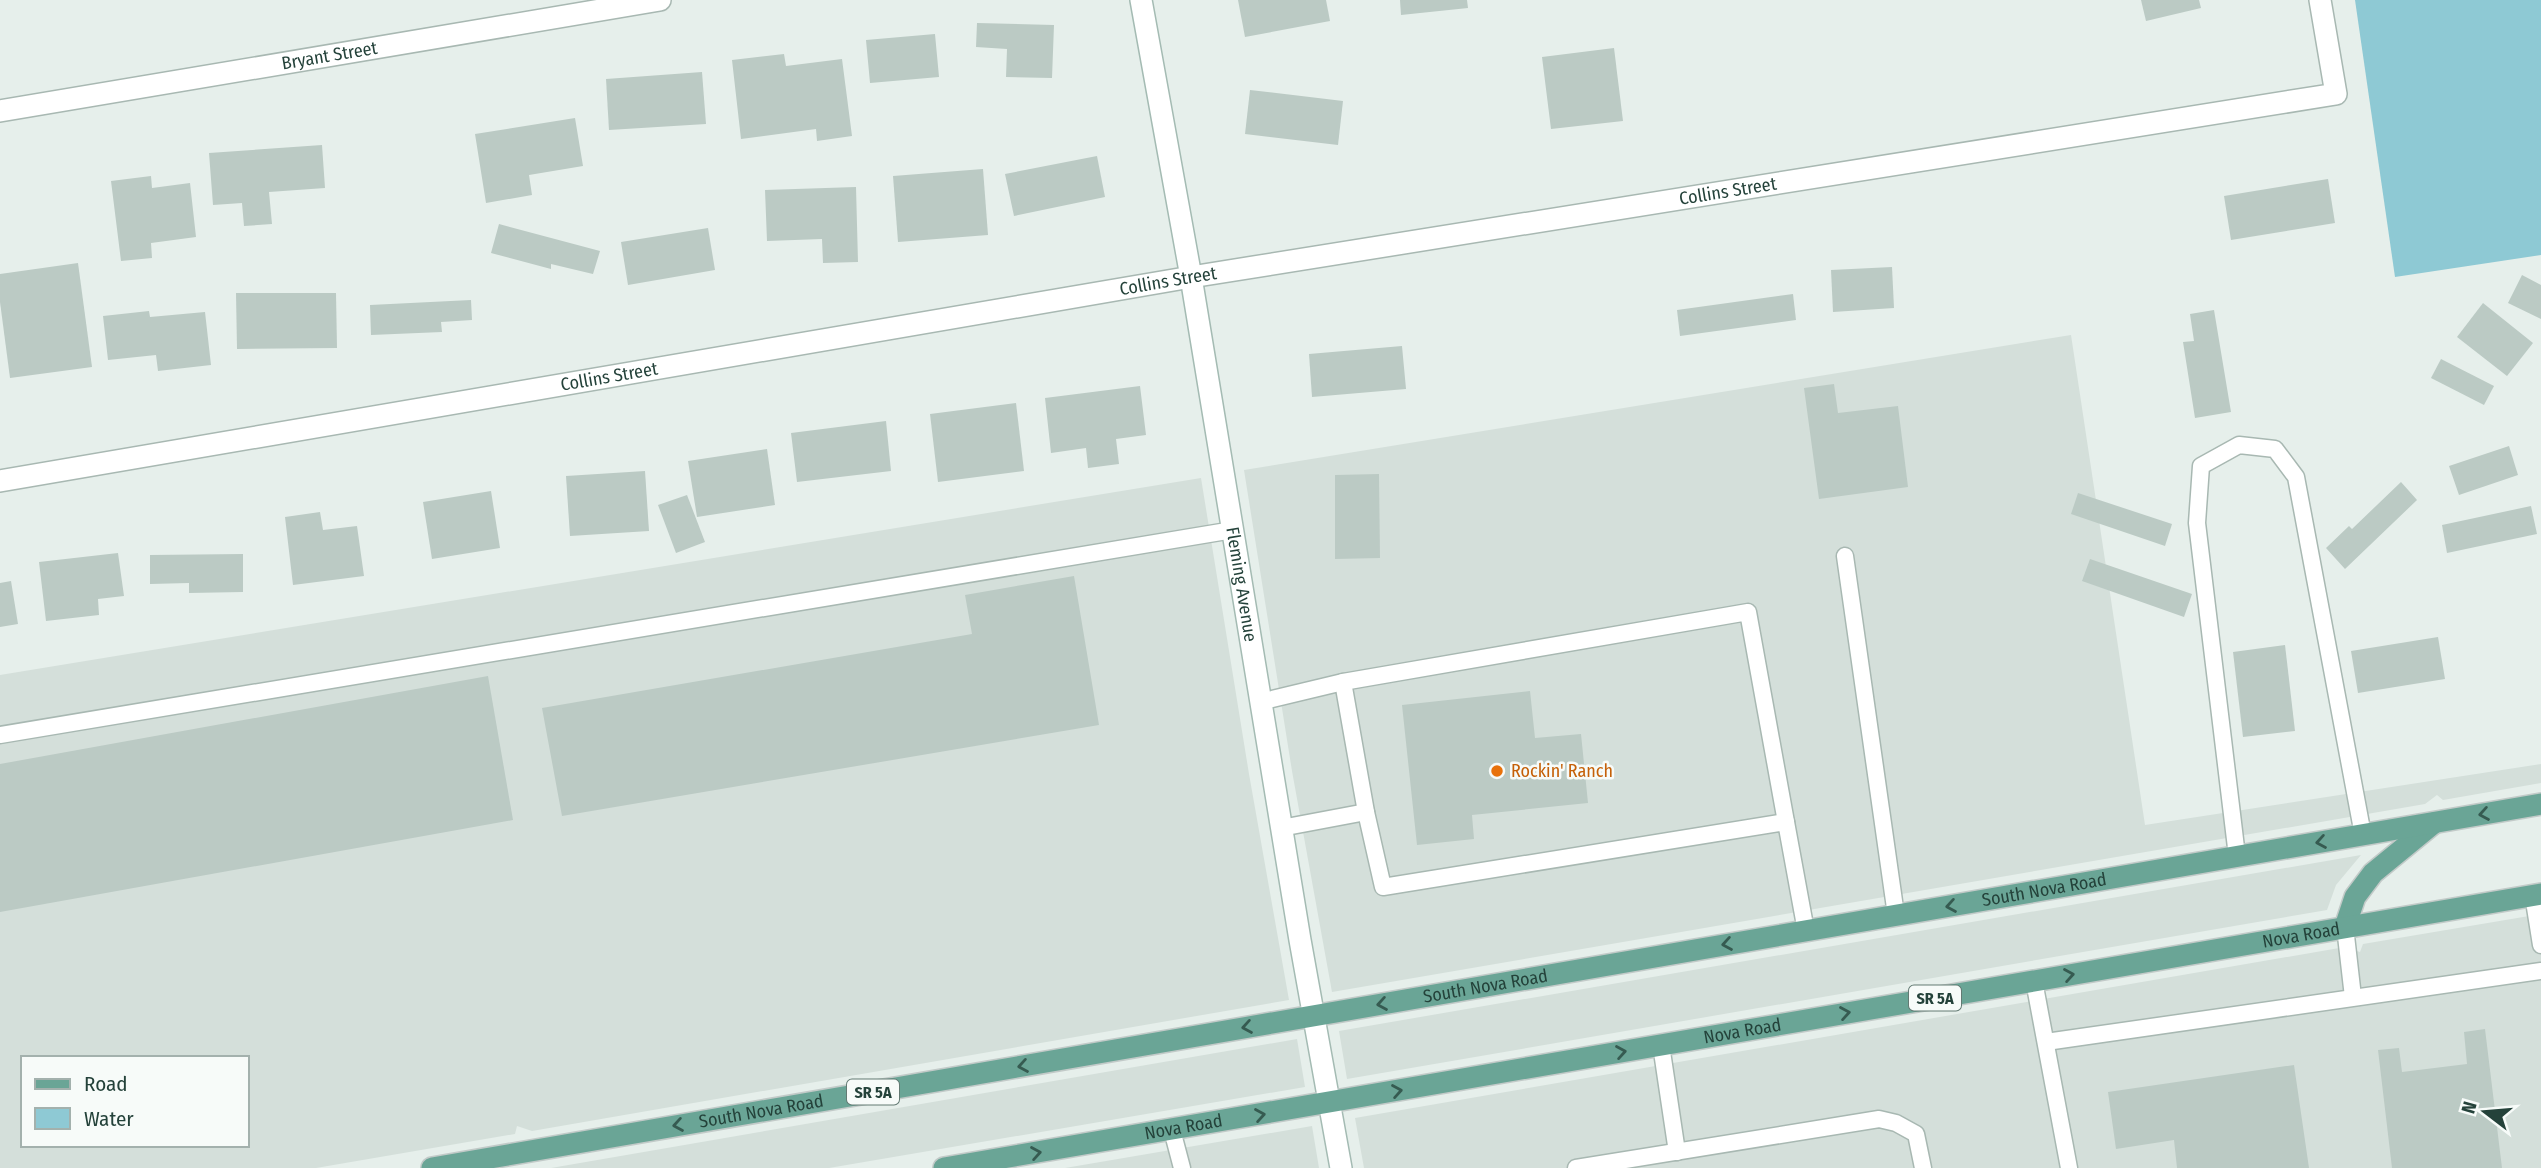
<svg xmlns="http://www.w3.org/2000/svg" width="2541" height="1168" font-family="'Fira Sans Condensed',sans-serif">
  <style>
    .built { fill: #d4dfda; fill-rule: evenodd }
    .water { fill: #8ec9d4 }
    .building { fill: #bbcac4 }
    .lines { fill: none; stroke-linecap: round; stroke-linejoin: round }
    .lane-casing { stroke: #a8b8b2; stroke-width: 19 }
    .street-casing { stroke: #a8b8b2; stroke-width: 24 }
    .secondary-casing { stroke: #a4bbb3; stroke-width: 24 }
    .primary-casing { stroke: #c2cac8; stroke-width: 24 }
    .lane { stroke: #fff; stroke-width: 16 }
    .street { stroke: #fff; stroke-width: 21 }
    .secondary { stroke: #fff; stroke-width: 21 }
    .primary { stroke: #6aa596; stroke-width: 21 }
    .oneway { stroke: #365b51 }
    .food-dot { fill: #e8710a; stroke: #f7fbf9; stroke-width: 2.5 }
    .labels { text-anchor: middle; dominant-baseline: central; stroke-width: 5; stroke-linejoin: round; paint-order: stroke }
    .shield { fill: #f7fbf9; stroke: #637a73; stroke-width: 2 }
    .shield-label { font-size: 16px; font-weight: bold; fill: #24423a }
    .street-label { font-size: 18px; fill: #24423a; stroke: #f7fbf9 }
    .food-label { font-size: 18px; fill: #c56008; stroke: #f7fbf9; text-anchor: start }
  </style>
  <rect width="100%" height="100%" fill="#e6efeb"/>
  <g class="built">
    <polygon points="2071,335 2145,825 2541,764 2541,783 2443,800 2437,795 2425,804 1332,992 1292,771 1244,470"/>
    <path d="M1201 478 1249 774 1289 1000 532 1131 517 1126 515 1134 316 1168H0V675ZM23 1058H247V1145H23Z"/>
    <polygon points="2361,855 2336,885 2327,910 1347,1079 1339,1031"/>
    <polygon points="2541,914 2541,1168 1364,1168 1355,1118 2345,947 2360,952 2363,944"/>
    <polygon points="1297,1039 1305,1087 829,1168 551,1168"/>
    <polygon points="1312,1126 1319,1168 1065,1168"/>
  </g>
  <polygon class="water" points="2355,0 2541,0 2541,255 2395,277"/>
  <g class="building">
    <polygon points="1238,0 1326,0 1330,21 1245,37"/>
    <polygon points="1400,0 1467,0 1468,8 1401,15"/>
    <polygon points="2141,0 2199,0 2201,8 2146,21"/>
    <polygon points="977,23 1054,25 1052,78 1006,77 1007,49 976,47"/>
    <polygon points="935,34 939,77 870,83 866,40"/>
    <polygon points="1614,48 1623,121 1551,129 1542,57"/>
    <polygon points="784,54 786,66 842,59 852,136 817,141 816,129 741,139 732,60"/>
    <polygon points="702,72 706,124 609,130 606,79"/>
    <polygon points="1250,90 1343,101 1338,145 1245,134"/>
    <polygon points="575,118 583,166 529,175 532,195 486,203 475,134"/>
    <polygon points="322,145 325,188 269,192 272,224 244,226 242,203 213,205 209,153"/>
    <polygon points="1097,156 1105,197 1014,216 1005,174"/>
    <polygon points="983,169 988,235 898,242 893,176"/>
    <polygon points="151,176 152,188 190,183 196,237 151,243 152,258 121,261 111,181"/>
    <polygon points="2328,179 2335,223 2231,240 2224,196"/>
    <polygon points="856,187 858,262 823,263 822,239 767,241 765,190"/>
    <polygon points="499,224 600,251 593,274 551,264 551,269 491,253"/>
    <polygon points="708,228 715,270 628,285 621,242"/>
    <polygon points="78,263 92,367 10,378 0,302 0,274"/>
    <polygon points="1892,267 1894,308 1833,312 1831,270"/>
    <polygon points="2522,275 2541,285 2541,319 2508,303"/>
    <polygon points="236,293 336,293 337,348 237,349"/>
    <polygon points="1793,294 1796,320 1680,336 1677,310"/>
    <polygon points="471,300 472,320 441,322 442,332 371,335 370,305"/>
    <polygon points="2483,303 2533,343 2507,376 2457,337"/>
    <polygon points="2214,310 2231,412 2195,418 2183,342 2194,341 2190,314"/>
    <polygon points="149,311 150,317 205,312 211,365 158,371 156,355 108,360 103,316"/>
    <polygon points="1402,346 1406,389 1312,397 1309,354"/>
    <polygon points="2441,359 2494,386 2484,405 2431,378"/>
    <polygon points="1834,384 1838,413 1898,406 1908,487 1819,499 1804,388"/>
    <polygon points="1140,386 1146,435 1116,439 1119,464 1088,468 1086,448 1051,453 1045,398"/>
    <polygon points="1016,403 1024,471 938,482 930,414"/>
    <polygon points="886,421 891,471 797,482 791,433"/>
    <polygon points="2509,446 2518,475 2459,495 2449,466"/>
    <polygon points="767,449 775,505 697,517 688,461"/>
    <polygon points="645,471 649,531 570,536 566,476"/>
    <polygon points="1379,474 1380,558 1335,559 1335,475"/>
    <polygon points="2401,482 2417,500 2345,569 2326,548 2349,526 2352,529"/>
    <polygon points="491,491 500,548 432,559 423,502"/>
    <polygon points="2078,493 2172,524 2165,546 2071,514"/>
    <polygon points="687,495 705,542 676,553 658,505"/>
    <polygon points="2531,506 2537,534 2447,553 2442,525"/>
    <polygon points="320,512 323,530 357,526 364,576 293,585 285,517"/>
    <polygon points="118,553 124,596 98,599 99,615 46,621 39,562"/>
    <polygon points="243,554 243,592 189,593 189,583 150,584 150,555"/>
    <polygon points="2090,559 2192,594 2184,617 2082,581"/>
    <polygon points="1074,576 1099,725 562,816 542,708 972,634 965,595"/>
    <polygon points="11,581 18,624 0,627 0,583"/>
    <polygon points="2438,637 2445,679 2358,693 2351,651"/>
    <polygon points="2285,645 2295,731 2243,737 2233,652"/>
    <polygon points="488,676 513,820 0,912 0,764"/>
    <polygon points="1530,691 1535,738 1581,734 1588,803 1472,815 1474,839 1417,845 1402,705"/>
    <polygon points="2485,1029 2502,1168 2392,1168 2378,1050 2399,1048 2402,1072 2467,1064 2464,1032"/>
    <polygon points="2294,1065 2309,1168 2177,1168 2174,1140 2116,1149 2108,1092"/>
  </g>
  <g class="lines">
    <defs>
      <g id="lane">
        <polyline points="1845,556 1896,915"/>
        <polyline points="1343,682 1748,612 1786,822"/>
        <polyline points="1260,702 1343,682 1366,812"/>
        <polyline points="0,735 1233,530"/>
        <polyline points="1281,828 1366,812 1383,887 1786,822 1806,931"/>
        <polyline points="2237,856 2197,523 2201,466 2239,445 2275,449 2296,477 2363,835"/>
        <polyline points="2533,895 2541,945"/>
        <polyline points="2345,927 2353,997"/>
        <polyline points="2034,981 2069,1168"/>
        <polyline points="2046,1042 2541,971"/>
        <polyline points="1661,1045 1677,1152"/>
        <polyline points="1172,1130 1182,1168"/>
        <polyline points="1576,1168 1879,1119 1896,1123 1916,1134 1923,1168"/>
      </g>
      <g id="street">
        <path id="s1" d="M0 111 660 0"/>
        <path id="s2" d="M0 481 1191 277 2336 94 2320 0"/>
      </g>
      <g id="secondary">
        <path id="s3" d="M1141 0 1191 277 1300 940 1341 1168"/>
      </g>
      <g id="primary">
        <polyline points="2345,927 2355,897 2373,873 2434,823"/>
        <path id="s4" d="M432 1168 2541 804"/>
        <path id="s5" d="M944 1168 2541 894"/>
      </g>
    </defs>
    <use href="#lane" class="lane-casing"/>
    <use href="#street" class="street-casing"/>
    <use href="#secondary" class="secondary-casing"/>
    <use href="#primary" class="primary-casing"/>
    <use href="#lane" class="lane"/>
    <use href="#street" class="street"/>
    <use href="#secondary" class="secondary"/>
    <use href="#primary" class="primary"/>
  </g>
  <defs><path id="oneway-chevron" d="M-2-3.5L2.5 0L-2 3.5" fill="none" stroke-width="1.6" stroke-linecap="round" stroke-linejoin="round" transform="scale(1.75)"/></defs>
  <g class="oneway">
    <use href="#oneway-chevron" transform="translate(2484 814) rotate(170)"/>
    <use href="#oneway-chevron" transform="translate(2321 842) rotate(170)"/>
    <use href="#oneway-chevron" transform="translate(1951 906) rotate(170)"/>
    <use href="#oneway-chevron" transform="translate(1727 944) rotate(170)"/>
    <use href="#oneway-chevron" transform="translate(2069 975) rotate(-10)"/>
    <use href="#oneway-chevron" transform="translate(1382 1004) rotate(170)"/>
    <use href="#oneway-chevron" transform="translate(1845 1013) rotate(-10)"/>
    <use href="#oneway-chevron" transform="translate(1247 1027) rotate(170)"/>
    <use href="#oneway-chevron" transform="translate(1621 1052) rotate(-10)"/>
    <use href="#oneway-chevron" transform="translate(1023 1066) rotate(170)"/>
    <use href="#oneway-chevron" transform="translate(1397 1091) rotate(-10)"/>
    <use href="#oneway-chevron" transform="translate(1260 1115) rotate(-10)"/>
    <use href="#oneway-chevron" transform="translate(678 1125) rotate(170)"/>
    <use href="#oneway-chevron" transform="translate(1036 1153) rotate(-10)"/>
  </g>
  <circle class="food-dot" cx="1497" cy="771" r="7"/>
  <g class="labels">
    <g class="shield">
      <rect x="1909" y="985.5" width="52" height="25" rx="5"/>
      <rect x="847" y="1079.5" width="52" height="25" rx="5"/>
    </g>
    <g class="shield-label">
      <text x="1935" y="998">SR 5A</text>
      <text x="873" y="1092">SR 5A</text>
    </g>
    <g class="street-label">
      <text stroke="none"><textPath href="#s1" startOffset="334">Bryant Street</textPath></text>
      <text stroke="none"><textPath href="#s2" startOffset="1752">Collins Street</textPath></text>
      <text stroke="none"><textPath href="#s2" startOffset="1185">Collins Street</textPath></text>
      <text stroke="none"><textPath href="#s2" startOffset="618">Collins Street</textPath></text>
      <text stroke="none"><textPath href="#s3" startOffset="593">Fleming Avenue</textPath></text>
      <text stroke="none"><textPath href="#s4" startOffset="1636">South Nova Road</textPath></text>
      <text stroke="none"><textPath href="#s5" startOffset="1377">Nova Road</textPath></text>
      <text stroke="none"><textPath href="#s4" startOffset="1069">South Nova Road</textPath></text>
      <text stroke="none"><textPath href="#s5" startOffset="810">Nova Road</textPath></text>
      <text stroke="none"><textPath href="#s4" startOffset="334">South Nova Road</textPath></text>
      <text stroke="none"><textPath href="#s5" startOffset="243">Nova Road</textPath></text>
    </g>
    <g class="food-label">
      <text x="1511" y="771">Rockin' Ranch</text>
    </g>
  </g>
  <rect x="21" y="1056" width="228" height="91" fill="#f7fbf9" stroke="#a3b1ad" stroke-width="2"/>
  <rect x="35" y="1079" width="35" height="10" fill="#6aa596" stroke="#a3b1ad" stroke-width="2"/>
  <text x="84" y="1091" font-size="21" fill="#24423a">Road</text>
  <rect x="35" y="1108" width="35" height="21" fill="#8ec9d4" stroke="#a3b1ad" stroke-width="2"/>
  <text x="84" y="1126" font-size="21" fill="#24423a">Water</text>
  <g transform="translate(2485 1112) rotate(286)" stroke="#f7fbf9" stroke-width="5" paint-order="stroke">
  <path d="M0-5L12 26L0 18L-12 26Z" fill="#24423a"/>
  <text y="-10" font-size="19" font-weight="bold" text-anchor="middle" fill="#24423a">N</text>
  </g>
</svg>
